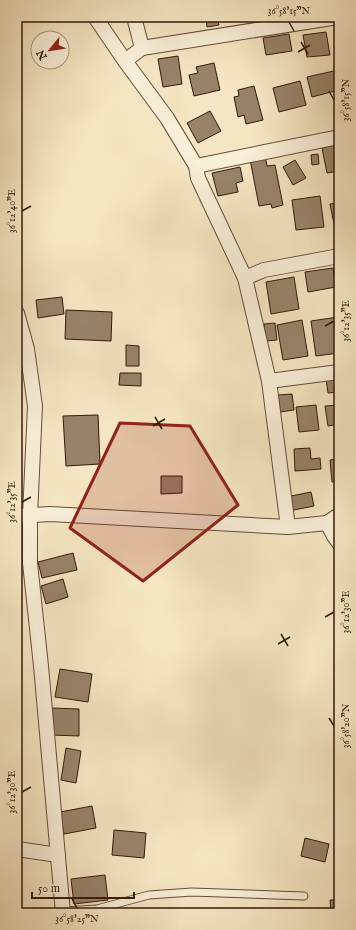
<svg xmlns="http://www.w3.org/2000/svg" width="356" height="930" font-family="'IM FELL English',serif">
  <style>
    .building { fill: #988369; stroke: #331807 }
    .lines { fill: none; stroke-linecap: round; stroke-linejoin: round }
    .lane-casing { stroke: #644c36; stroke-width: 9 }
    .street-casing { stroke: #644c36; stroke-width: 16 }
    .lane { stroke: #f8efd8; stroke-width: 7 }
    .street { stroke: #f8efd8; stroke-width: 14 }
    .marked { fill: #8f2418; fill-opacity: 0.2; stroke: #8f2418; stroke-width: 3; stroke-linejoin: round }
    .ticks { fill: none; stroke: #331807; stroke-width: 1.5 }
    .neatline { fill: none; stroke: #331807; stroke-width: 1.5 }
    .ticks-label { font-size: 10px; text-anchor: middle; fill: #331807 }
  </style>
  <rect width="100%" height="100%" fill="#f5e6c3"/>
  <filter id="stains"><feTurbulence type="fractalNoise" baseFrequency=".005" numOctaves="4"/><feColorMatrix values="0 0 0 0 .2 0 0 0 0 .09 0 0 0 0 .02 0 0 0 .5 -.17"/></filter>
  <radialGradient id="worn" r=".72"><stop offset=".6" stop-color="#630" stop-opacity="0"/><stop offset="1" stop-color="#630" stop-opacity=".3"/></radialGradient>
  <g class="building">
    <polygon points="206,17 217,17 219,25 207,27"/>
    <polygon points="326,32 330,55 307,57 303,35"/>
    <polygon points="289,34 292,51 266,55 263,38"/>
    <polygon points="178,56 182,84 163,87 158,59"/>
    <polygon points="214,63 220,90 194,96 189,75 198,73 196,67"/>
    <polygon points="338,70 339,90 312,97 307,77"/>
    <polygon points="300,81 306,105 279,112 273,88"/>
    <polygon points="254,86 263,120 246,124 244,115 238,117 234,97 239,96 238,90"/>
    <polygon points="210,111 221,131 198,143 187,123"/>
    <polygon points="339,144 339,171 327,173 322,148"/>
    <polygon points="318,154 319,164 312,165 311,155"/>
    <polygon points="265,155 267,166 275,165 283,205 272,208 271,204 259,206 250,159"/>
    <polygon points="295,160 306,178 293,185 283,167"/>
    <polygon points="240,167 243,181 236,183 238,192 218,196 212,173"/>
    <polygon points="320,196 324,227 296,230 292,200"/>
    <polygon points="339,203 339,233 336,234 330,204"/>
    <polygon points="333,268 336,287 308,292 305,272"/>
    <polygon points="294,277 299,309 271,314 266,282"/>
    <polygon points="62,297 64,314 38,318 36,300"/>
    <polygon points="66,310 112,312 111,341 65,339"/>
    <polygon points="338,317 339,353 316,356 311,321"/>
    <polygon points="302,320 308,356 283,360 277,325"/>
    <polygon points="275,323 277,340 266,341 264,324"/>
    <polygon points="126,345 139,346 139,366 126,366"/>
    <polygon points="120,373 141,373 141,386 119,385"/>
    <polygon points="339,377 339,392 328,393 326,379"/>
    <polygon points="292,394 294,410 280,412 278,395"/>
    <polygon points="316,405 319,430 299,432 296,407"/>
    <polygon points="339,405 339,424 328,426 325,406"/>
    <polygon points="17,408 19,408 18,436 17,436"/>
    <polygon points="98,415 100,464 66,466 63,416"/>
    <polygon points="310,448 311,459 320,458 321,469 295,471 294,449"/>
    <polygon points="17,450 19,450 18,487 17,487"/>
    <polygon points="339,459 339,481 332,482 330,460"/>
    <polygon points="161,476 182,476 182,493 161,494"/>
    <polygon points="311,492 314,506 289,511 286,497"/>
    <polygon points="73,553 77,570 42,578 38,562"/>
    <polygon points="63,579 68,597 46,604 41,586"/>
    <polygon points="60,669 92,674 88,702 55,697"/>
    <polygon points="51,708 79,709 79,736 51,735"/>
    <polygon points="66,748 81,751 76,783 61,780"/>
    <polygon points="17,794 19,794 21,815 17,815"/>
    <polygon points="92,806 96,828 64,834 60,812"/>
    <polygon points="114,830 146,833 144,858 112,855"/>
    <polygon points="305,838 329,844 325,862 301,856"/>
    <polygon points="105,875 108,900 74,904 71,879"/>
    <polygon points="330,900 339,900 339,913 331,913"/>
  </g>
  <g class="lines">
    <defs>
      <polyline id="lane" points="62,911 97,909 149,895 192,892 304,896"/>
      <g id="street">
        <polyline points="95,17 125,61 167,118 196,166"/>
        <polyline points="134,17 142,48"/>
        <polyline points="125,61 142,48 338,17"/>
        <polyline points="245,278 264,270 339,256"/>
        <polyline points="17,313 27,349 35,406 30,516 30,563 41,666 63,913"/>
        <polyline points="269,381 339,372"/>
        <polyline points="17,516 50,514 288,527 327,523 339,515"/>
        <polyline points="327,523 334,536 339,543"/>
        <polyline points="288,527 269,381 245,278 198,178 196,166 339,137"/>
        <polyline points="17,849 58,855"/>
      </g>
    </defs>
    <use href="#lane" class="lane-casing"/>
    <use href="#street" class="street-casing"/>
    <use href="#lane" class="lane"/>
    <use href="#street" class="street"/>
  </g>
  <path class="marked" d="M120 423 190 426 238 505 143 581 70 528Z"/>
  <path class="ticks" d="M289 22 294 31M301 42 308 54M298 52 310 45M329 91 334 100M22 211 31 206M325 326 334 321M155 417 162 429M153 426 165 419M22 502 31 497M325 617 334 612M281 634 288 646M278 644 290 637M329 718 334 726M22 792 31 787M72 899 77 908"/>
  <rect width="356" height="930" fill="none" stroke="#f5e6c3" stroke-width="44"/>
  <g transform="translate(50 50) rotate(240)"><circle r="19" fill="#f8efd8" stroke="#a99984"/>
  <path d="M0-3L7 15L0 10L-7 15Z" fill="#8f2418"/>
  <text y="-6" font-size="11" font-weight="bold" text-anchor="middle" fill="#331807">N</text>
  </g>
  <path d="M32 892v6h102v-6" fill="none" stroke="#331807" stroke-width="2"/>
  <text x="38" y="892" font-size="12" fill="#331807" stroke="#f8efd8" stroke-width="3" paint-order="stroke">50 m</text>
  <rect x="22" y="22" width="312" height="886" class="neatline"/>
  <g class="ticks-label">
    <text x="289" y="14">36°58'15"N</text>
    <text transform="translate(345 100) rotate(-90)" y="4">36°58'15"N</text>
    <text transform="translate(11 211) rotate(-90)" y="4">36°12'40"E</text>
    <text transform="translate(345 321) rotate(-90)" y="4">36°12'35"E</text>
    <text transform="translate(11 502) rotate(-90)" y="4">36°12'35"E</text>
    <text transform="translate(345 612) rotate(-90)" y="4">36°12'30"E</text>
    <text transform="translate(345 726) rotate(-90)" y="4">36°58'20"N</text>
    <text transform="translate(11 792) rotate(-90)" y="4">36°12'30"E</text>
    <text x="77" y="922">36°58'25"N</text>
  </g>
  <rect width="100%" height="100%" filter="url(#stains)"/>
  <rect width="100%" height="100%" fill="url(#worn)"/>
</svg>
